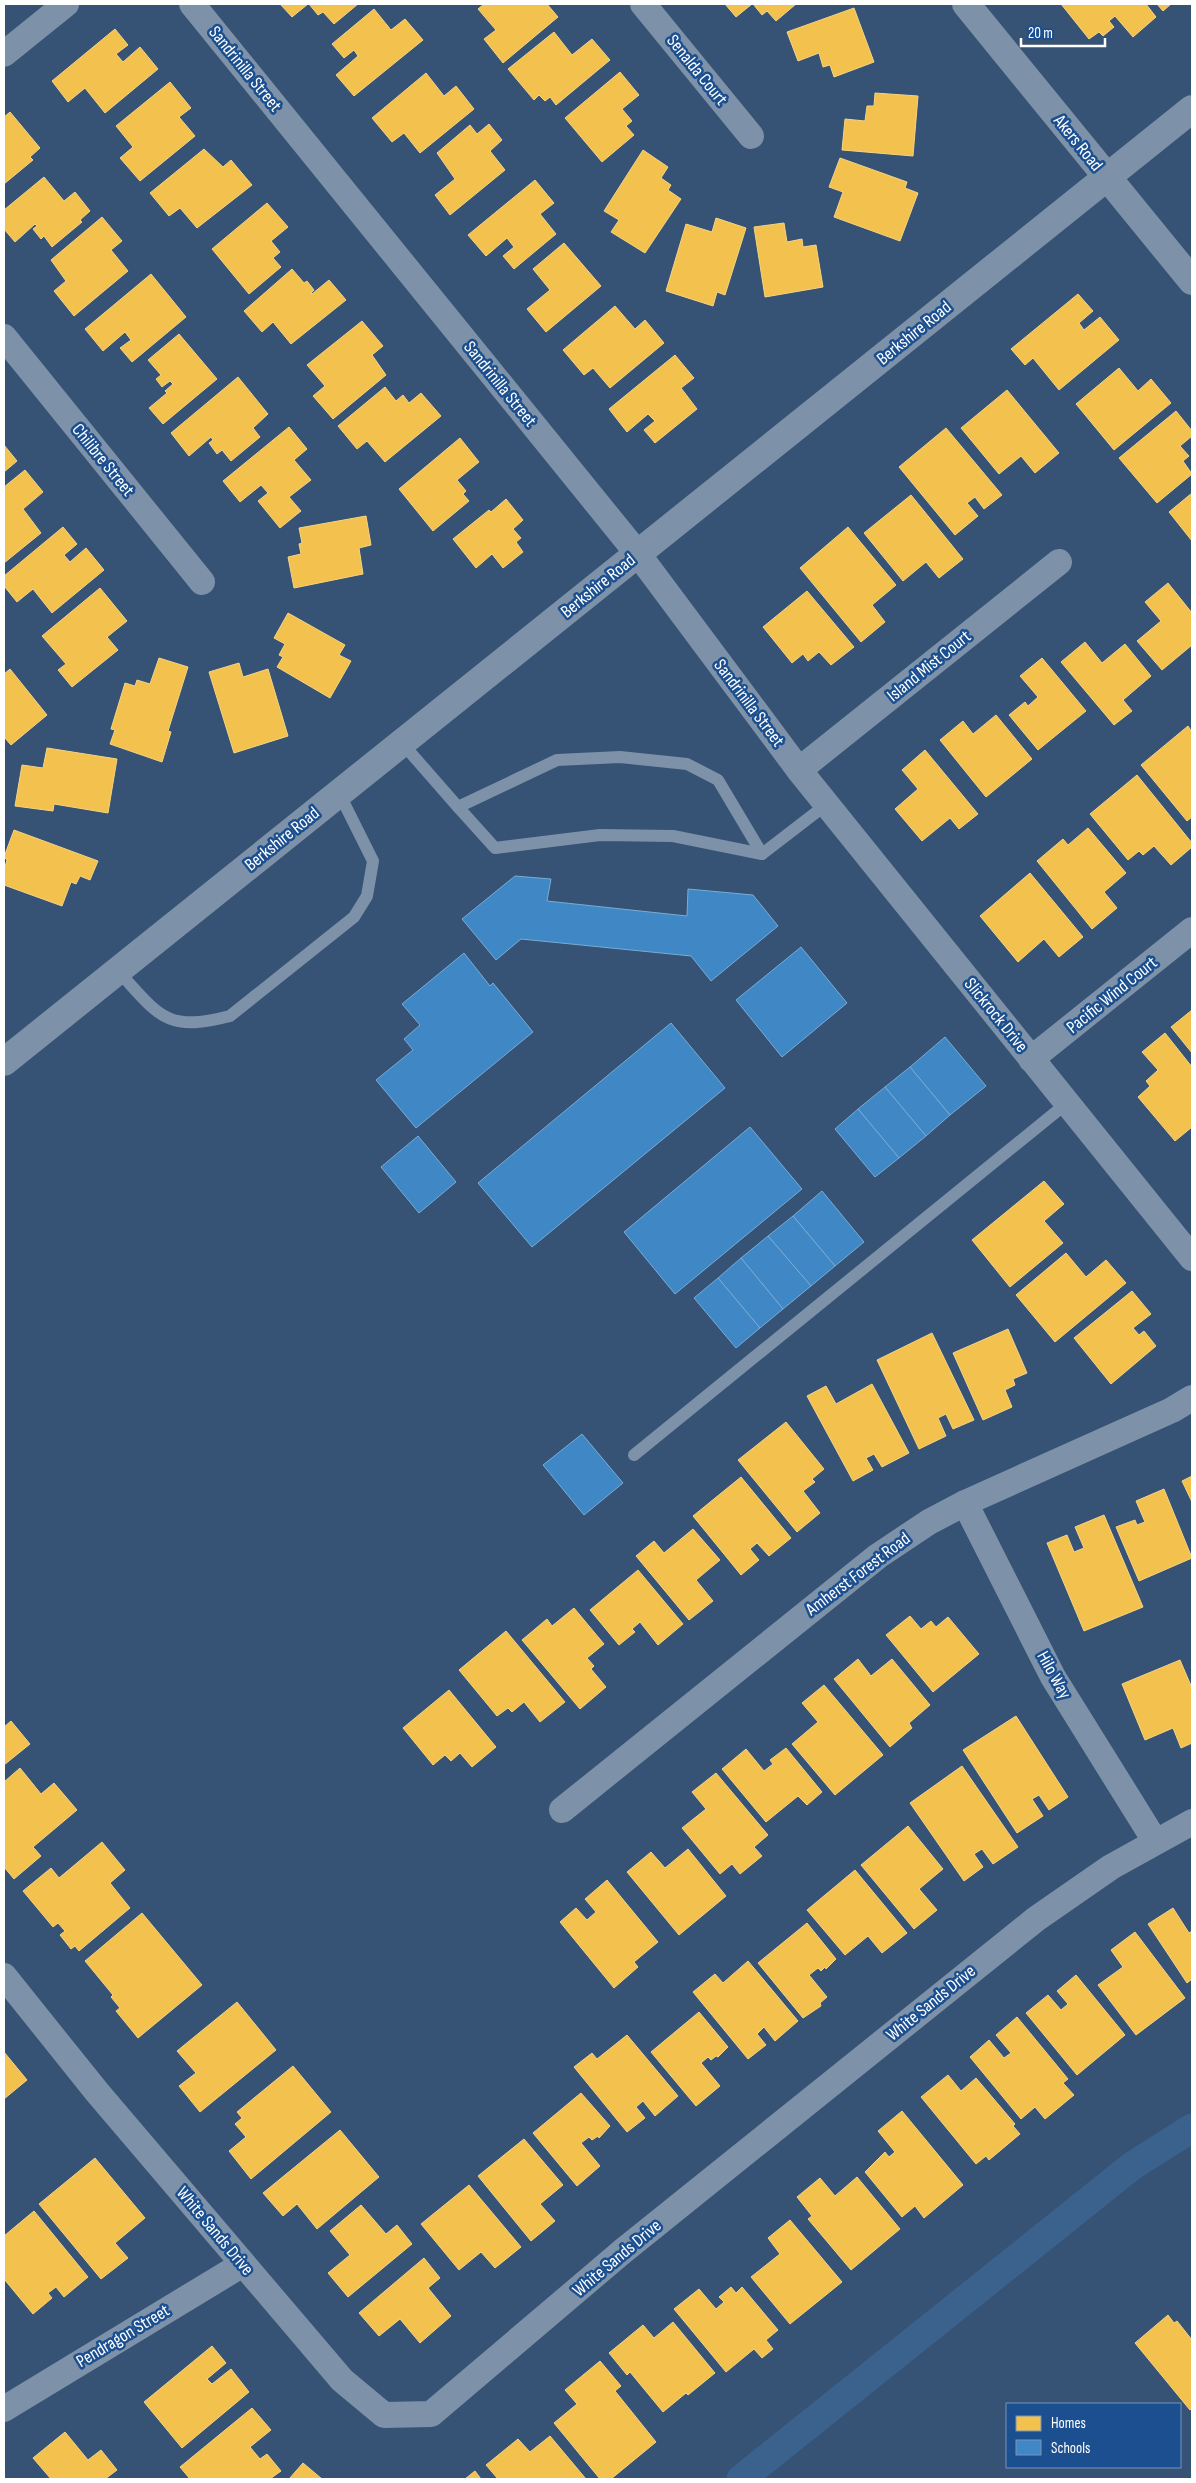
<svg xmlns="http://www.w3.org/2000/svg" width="1196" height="2483" font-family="'Sofia Sans Condensed',sans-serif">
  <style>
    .homes { fill: #f2c14e; stroke: #f6d483 }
    .schools { fill: #3f88c5; stroke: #79acd6 }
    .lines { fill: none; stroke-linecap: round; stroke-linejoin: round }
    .canal { stroke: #3b618d; stroke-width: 29 }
    .service { stroke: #7d92a8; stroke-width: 12 }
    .minor { stroke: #7d92a8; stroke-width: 26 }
    .tertiary { stroke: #7d92a8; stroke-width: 28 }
    .labels { text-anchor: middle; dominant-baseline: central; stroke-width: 5; stroke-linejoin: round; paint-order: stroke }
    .street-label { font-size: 18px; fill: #fff; stroke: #1b4f8f }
  </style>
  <rect width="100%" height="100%" fill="#365274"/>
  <g class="homes">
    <polygon points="280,4 308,4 292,17"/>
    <polygon points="309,4 358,4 334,24 323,12 318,15"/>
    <polygon points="484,4 547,4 558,17 503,63 484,39 496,30 478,9"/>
    <polygon points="725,4 752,4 736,17"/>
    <polygon points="753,4 796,4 776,21 767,11 762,15"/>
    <polygon points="1061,4 1146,4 1156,17 1133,37 1115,16 1109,21 1114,27 1103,36 1099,32 1089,39"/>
    <polygon points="1157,4 1171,4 1163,11"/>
    <polygon points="854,8 874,62 834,77 830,65 823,67 819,53 798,61 787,32"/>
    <polygon points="374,9 391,30 405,19 423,40 354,96 336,75 358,56 354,50 344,58 332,44"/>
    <polygon points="115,29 128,45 116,54 123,62 140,47 158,69 105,113 85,88 68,102 52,81"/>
    <polygon points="554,32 572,55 592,39 610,60 556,105 550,97 545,101 539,95 534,100 508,69"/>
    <polygon points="620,72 639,95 622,109 632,121 626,126 634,135 602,162 565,118"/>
    <polygon points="426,73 444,96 456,86 474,109 420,153 404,133 392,142 372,118"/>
    <polygon points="170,82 191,108 179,117 195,136 140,181 120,158 133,147 116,126"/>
    <polygon points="875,93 918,96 913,156 842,150 845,119 865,121 867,106 874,106"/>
    <polygon points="10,112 40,148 30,157 33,160 4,184 4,117"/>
    <polygon points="489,124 502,140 490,151 505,170 450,215 435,195 455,179 437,153 470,125 477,134"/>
    <polygon points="204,149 223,167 231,160 252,185 197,228 180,208 169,216 150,193"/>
    <polygon points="643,150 668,167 661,178 671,185 668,190 681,199 645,253 611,232 619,220 604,211"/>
    <polygon points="840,158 907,182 905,188 918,193 900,241 834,217 843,192 829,187"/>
    <polygon points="44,177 64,201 75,192 90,211 80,220 82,222 52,247 44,236 41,239 33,229 37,226 35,224 15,242 4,229 4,210"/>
    <polygon points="535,180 554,203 540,214 556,234 514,269 503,256 514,247 507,238 486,256 468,235"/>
    <polygon points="267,203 288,227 271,241 280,252 273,258 281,267 249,294 212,249"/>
    <polygon points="102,217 122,241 111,250 128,271 74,316 54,291 66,281 51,260"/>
    <polygon points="716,218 746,228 725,295 717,292 713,306 666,291 686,224 712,232"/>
    <polygon points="784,223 787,242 802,239 803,247 816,245 823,287 765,297 754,227"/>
    <polygon points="564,243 601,286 546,332 527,309 550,290 533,269"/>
    <polygon points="292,269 304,283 307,281 314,290 311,293 312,294 329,280 346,300 291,344 273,322 262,332 244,311"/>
    <polygon points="151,274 186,317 132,362 120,348 131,340 125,332 103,351 85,329"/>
    <polygon points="1078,294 1093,311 1079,323 1084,330 1100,317 1119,340 1059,390 1033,358 1025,365 1011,349"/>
    <polygon points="615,306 635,329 645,320 664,343 610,388 593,368 584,375 563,350"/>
    <polygon points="362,321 383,346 372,355 386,375 333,419 313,396 325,386 307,365"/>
    <polygon points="179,334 217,379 163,424 149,408 167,393 165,391 173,384 170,381 162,387 156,379 161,375 148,360"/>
    <polygon points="675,355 694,378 681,388 697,409 655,443 644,430 655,421 648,414 627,432 609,409"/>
    <polygon points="1119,368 1138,391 1151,379 1171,403 1114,450 1076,404"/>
    <polygon points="238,377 268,414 253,428 260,437 231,461 222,450 217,454 209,443 213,440 211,437 189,456 171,433"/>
    <polygon points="385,387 396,401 403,395 409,403 421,393 441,416 385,462 367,441 357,449 338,426"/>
    <polygon points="1007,390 1059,453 1035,473 1021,456 999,474 961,428"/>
    <polygon points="1176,411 1192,431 1192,436 1180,446 1189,456 1183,461 1192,474 1157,503 1119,458"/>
    <polygon points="289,427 307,449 294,460 311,480 289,497 301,511 280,528 258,501 268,493 261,485 240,502 223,481"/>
    <polygon points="946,428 1002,495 984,509 975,497 967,503 978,516 955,535 899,467"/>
    <polygon points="460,438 479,462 457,480 466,491 463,494 469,501 433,531 399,489"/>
    <polygon points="4,445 17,461 4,472"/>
    <polygon points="25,470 43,492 23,509 41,533 4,563 4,487"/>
    <polygon points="1192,493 1192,541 1169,512"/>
    <polygon points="911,495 963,559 939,578 926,562 903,581 864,533"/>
    <polygon points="506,499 523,520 513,529 521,538 516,542 523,552 503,568 492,554 476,568 453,539 489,510 491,512"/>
    <polygon points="366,516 371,545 359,548 363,574 294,588 288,557 301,554 299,544 302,543 299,528"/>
    <polygon points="63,527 77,544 64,555 70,562 86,548 104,570 52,613 33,589 17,602 4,586 4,576"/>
    <polygon points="848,527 896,585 872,605 885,622 861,642 800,568"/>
    <polygon points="1168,583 1192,613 1192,645 1162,670 1137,641 1161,621 1145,602"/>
    <polygon points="100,588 127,621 107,637 118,650 72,687 58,670 66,664 42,636"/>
    <polygon points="807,591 854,647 831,665 819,652 808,661 803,654 792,663 763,627"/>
    <polygon points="288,613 345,645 339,655 351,661 330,698 277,667 283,657 279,655 285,644 274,638"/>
    <polygon points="1085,642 1102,663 1125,644 1151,676 1123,700 1132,711 1114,725 1061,662"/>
    <polygon points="159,658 188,667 168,731 171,732 162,762 110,744 115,730 111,729 125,683 135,686 137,680 150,684"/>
    <polygon points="1042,658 1086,711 1038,750 1009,715 1025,702 1028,706 1038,697 1020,676"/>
    <polygon points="239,663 243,677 268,669 288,736 234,753 209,672"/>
    <polygon points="10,669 47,715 11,745 4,737 4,674"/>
    <polygon points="996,715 1032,759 986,797 940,740 963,721 973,734"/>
    <polygon points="1188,726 1192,732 1192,817 1187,821 1141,765"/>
    <polygon points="47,748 117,759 108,813 54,804 53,811 15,806 22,765 43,768"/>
    <polygon points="925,750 978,814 959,829 950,818 922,841 895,809 918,789 902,770"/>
    <polygon points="1137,775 1192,843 1192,847 1171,865 1154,846 1143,855 1139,851 1128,860 1090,814"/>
    <polygon points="1088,828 1126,873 1104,892 1117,908 1092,929 1037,861 1063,839 1068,845"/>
    <polygon points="14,830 98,861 90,880 80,876 76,884 71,882 62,906 4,885 4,870 7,860 4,857"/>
    <polygon points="1030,873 1083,937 1059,957 1044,939 1018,962 980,916"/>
    <polygon points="1192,1010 1192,1053 1171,1027"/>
    <polygon points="1165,1033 1192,1067 1192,1127 1175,1141 1138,1097 1150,1086 1146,1081 1158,1070 1142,1052"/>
    <polygon points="1044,1181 1064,1204 1044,1221 1063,1243 1010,1287 972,1240"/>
    <polygon points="1066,1253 1086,1277 1106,1260 1126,1283 1055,1342 1016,1295"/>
    <polygon points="1132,1291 1151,1314 1133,1328 1139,1335 1144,1331 1156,1346 1111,1384 1074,1338"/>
    <polygon points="1008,1329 1027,1373 1013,1379 1015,1385 1005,1390 1012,1407 983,1420 953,1353"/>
    <polygon points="932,1333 974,1420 953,1429 946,1414 938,1418 946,1436 919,1449 877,1360"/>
    <polygon points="872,1384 909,1453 882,1467 874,1454 866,1458 873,1470 853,1481 807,1396 826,1386 836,1404"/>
    <polygon points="786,1422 824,1469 812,1479 815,1482 803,1491 820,1513 797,1532 738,1460"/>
    <polygon points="1192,1476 1192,1502 1182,1481"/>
    <polygon points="741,1477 791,1538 769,1556 757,1543 750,1549 759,1560 741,1575 693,1516"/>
    <polygon points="1164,1489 1192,1558 1139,1581 1116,1527 1135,1520 1137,1525 1145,1522 1136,1501"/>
    <polygon points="1104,1515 1143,1607 1084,1631 1047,1543 1067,1535 1074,1552 1084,1548 1075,1527"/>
    <polygon points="693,1529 720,1560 696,1580 713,1601 689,1620 636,1556 654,1541 664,1553"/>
    <polygon points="638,1570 683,1624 658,1645 640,1622 632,1629 635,1632 619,1645 590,1610"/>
    <polygon points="574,1608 604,1644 587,1658 594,1666 591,1669 606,1687 580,1709 522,1640 547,1619 552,1626"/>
    <polygon points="910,1616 921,1629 931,1621 936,1627 948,1617 979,1654 933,1692 886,1635"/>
    <polygon points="506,1631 565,1702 540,1722 524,1702 512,1712 508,1708 497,1716 459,1670"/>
    <polygon points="858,1659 871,1676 892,1659 930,1705 909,1723 912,1728 890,1747 834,1679"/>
    <polygon points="1180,1660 1192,1688 1192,1743 1181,1748 1173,1728 1145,1740 1122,1684"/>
    <polygon points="824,1685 883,1755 835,1795 792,1744 818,1722 802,1703"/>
    <polygon points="449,1690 496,1747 472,1767 460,1753 451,1761 445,1755 433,1765 403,1728"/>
    <polygon points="1016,1716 1068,1797 1049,1810 1039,1795 1032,1799 1043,1816 1017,1833 963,1750"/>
    <polygon points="11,1721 30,1744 4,1765 4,1727"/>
    <polygon points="786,1748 822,1792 807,1805 798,1796 766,1822 722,1769 746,1749 764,1771 773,1764 770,1760"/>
    <polygon points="962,1766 1018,1847 993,1864 982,1849 974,1854 983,1867 964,1881 910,1803"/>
    <polygon points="20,1768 41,1794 54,1783 77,1810 33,1847 41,1856 14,1879 4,1867 4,1782"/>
    <polygon points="716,1773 768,1835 754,1847 762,1856 740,1874 732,1864 720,1874 682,1828 706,1809 692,1792"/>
    <polygon points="908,1826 943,1869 919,1889 937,1910 914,1929 861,1865"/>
    <polygon points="102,1842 125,1870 110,1883 130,1908 79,1951 75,1946 71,1949 60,1935 65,1931 58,1923 53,1927 23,1891 51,1868 59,1878"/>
    <polygon points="688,1849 726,1896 679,1935 627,1872 651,1852 665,1868"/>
    <polygon points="855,1870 907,1933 882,1953 868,1936 845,1955 807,1910"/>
    <polygon points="607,1880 658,1942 634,1962 638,1967 614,1988 560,1922 576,1908 587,1920 596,1912 585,1899"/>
    <polygon points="1173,1908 1189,1933 1192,1931 1192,1979 1187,1983 1148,1924"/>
    <polygon points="142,1913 202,1985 138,2038 116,2011 120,2008 111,1997 113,1995 85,1961"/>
    <polygon points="807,1923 836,1959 826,1969 825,1967 821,1971 818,1968 809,1975 827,1997 820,2003 821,2006 803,2018 758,1963"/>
    <polygon points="1135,1932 1185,1998 1136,2035 1098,1985 1123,1967 1111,1950"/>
    <polygon points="748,1961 798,2021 775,2041 764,2027 757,2034 766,2045 748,2059 693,1992 715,1974 723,1983"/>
    <polygon points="1076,1975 1125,2035 1077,2075 1026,2013 1048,1995 1061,2010 1068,2004 1057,1991"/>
    <polygon points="237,2002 276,2050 200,2112 179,2086 196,2073 177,2051"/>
    <polygon points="699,2012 728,2047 718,2057 716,2056 711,2060 708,2057 701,2063 720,2086 696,2106 651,2052"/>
    <polygon points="1017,2017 1068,2079 1063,2083 1074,2095 1045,2119 1035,2107 1021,2119 970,2057 989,2040 1004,2058 1011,2053 996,2035"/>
    <polygon points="627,2035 678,2096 655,2116 643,2101 636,2107 645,2118 627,2132 574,2067 592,2053 597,2059"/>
    <polygon points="4,2052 27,2080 4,2099"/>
    <polygon points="293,2066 331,2112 251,2179 229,2151 246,2137 235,2124 242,2118 237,2112"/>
    <polygon points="948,2075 961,2091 976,2078 1015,2124 1013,2126 1020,2134 989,2160 986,2156 976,2164 921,2097"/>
    <polygon points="581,2093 610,2126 599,2138 598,2136 592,2140 589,2137 581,2143 600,2166 577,2186 533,2133"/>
    <polygon points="902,2111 963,2185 924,2218 915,2206 902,2217 865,2172 885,2152 889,2157 895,2152 878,2131"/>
    <polygon points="340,2130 379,2177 317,2229 297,2204 283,2216 263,2193"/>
    <polygon points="524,2139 563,2185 540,2204 555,2221 531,2241 478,2176"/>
    <polygon points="95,2158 145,2218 115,2243 128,2258 101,2279 39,2204"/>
    <polygon points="857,2177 900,2229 851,2270 808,2219 812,2216 797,2197 820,2178 835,2196"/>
    <polygon points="469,2185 521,2247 495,2268 481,2252 459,2270 421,2224"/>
    <polygon points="361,2205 386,2234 397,2225 412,2244 348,2297 328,2273 350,2255 330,2231"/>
    <polygon points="34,2211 88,2277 64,2297 56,2287 48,2293 52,2298 33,2314 4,2279 4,2236"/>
    <polygon points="790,2220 842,2282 790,2324 751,2277 780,2254 768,2238"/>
    <polygon points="424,2258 440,2278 428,2288 451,2316 420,2343 400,2319 379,2336 359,2313"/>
    <polygon points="731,2287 736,2293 742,2287 778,2330 766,2340 773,2349 762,2358 754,2349 726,2372 674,2309 699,2289 716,2309 724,2302 719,2297"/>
    <polygon points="1168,2315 1174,2323 1177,2321 1192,2340 1192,2408 1190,2410 1135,2343"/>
    <polygon points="673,2322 715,2373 688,2395 686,2393 663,2412 630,2372 627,2375 609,2353 643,2325 654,2338"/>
    <polygon points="212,2346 226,2363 207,2379 212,2384 231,2369 249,2392 182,2448 144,2402"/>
    <polygon points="600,2361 621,2386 615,2391 656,2442 611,2479 600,2479 554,2423 577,2404 565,2390"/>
    <polygon points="252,2408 271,2430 250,2447 260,2459 267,2454 281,2471 270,2479 190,2479 180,2467"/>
    <polygon points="65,2432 88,2460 101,2450 117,2470 105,2479 51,2479 33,2458"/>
    <polygon points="550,2436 586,2479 498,2479 486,2465 518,2439 530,2452"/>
    <polygon points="303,2463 322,2479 289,2479"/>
    <polygon points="475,2471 481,2479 465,2479"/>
  </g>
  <g class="schools">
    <polygon points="515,876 551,879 547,901 687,916 688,889 753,895 778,926 711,981 691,956 521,939 496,960 462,919"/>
    <polygon points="801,947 847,1003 782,1057 736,1000"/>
    <polygon points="464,953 490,986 493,983 533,1032 416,1128 376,1080 413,1050 404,1039 420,1025 402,1004"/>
    <polygon points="671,1023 725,1088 532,1247 478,1183"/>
    <polygon points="945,1037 986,1086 950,1115 910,1067"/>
    <polygon points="910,1067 950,1115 926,1136 885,1087"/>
    <polygon points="885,1087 926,1136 899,1158 858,1109"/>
    <polygon points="858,1109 899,1158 875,1177 835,1129"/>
    <polygon points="750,1127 802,1189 675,1294 624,1232"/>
    <polygon points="418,1136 456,1182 419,1213 381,1167"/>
    <polygon points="822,1191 864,1242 835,1266 793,1216"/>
    <polygon points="793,1216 835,1266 811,1286 768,1236"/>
    <polygon points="768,1236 811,1286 783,1309 741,1258"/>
    <polygon points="741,1258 783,1309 760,1328 718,1278"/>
    <polygon points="718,1278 760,1328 736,1348 694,1298"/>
    <polygon points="582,1434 623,1483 584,1515 543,1465"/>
  </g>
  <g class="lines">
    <polyline class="canal" points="741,2479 1132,2166 1192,2128"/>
    <g class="service">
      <polyline points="402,743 458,807 557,760 620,757 687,764 718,780 762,854"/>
      <polyline points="458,807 495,848 600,835 673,836 762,854 827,804"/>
      <path d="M118 971C159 1015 165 1033 230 1016L354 917 367 896 373 861 339 793"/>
      <polyline points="634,1455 1067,1103"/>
    </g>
    <g class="minor">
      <polyline points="192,4 638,554 799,770 1192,1258"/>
      <polyline points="643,4 751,136"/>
      <polyline points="4,54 66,4"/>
      <polyline points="4,337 202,582"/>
      <polyline points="799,770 1059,562"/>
      <polyline points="1031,1059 1192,930"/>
      <polyline points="965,1503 1053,1677 1155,1841"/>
      <polyline points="562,1810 878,1556 929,1522 965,1503 1172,1410 1192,1398"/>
      <polyline points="4,1976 97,2092 342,2380 384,2415 431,2414 623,2251 1036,1919 1111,1867 1192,1822"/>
      <polyline points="4,2409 243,2264"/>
    </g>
    <g class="tertiary">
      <polyline points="966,4 1192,281"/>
      <polyline points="4,1062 1192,109"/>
    </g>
  </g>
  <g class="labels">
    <g class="street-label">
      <text transform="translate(245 69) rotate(51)">Sandrinilla Street</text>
      <text transform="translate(697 70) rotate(51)">Senalda Court</text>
      <text transform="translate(1078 143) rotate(51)">Akers Road</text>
      <text transform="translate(914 333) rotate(-39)">Berkshire Road</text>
      <text transform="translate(500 384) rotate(51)">Sandrinilla Street</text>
      <text transform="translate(103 460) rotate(51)">Chilibre Street</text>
      <text transform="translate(598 586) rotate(-39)">Berkshire Road</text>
      <text transform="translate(929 666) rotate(-39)">Island Mist Court</text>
      <text transform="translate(749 703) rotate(53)">Sandrinilla Street</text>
      <text transform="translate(282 839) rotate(-39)">Berkshire Road</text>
      <text transform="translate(1112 995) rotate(-39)">Pacific Wind Court</text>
      <text transform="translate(996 1015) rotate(51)">Slickrock Drive</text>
      <text transform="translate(858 1574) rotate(-37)">Amherst Forest Road</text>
      <text transform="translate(1054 1675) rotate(61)">Hilo Way</text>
      <text transform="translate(931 2003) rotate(-39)">White Sands Drive</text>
      <text transform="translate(215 2231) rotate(50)">White Sands Drive</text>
      <text transform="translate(617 2258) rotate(-40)">White Sands Drive</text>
      <text transform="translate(123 2336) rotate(-31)">Pendragon Street</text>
    </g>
  </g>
  <rect width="1196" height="2483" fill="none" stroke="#ffffff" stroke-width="10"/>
  <rect x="1006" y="2403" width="175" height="65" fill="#1b4f8f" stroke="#7695bc"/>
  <rect x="1016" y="2416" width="25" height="15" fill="#f2c14e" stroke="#7695bc"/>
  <text x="1051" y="2428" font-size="15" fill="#ffffff">Homes</text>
  <rect x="1016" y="2440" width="25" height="15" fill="#3f88c5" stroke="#7695bc"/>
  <text x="1051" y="2453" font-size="15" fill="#ffffff">Schools</text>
  <path d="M1021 38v8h84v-8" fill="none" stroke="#ffffff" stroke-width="2.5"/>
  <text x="1028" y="38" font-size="15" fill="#ffffff" stroke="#1b4f8f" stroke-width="4" paint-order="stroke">20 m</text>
</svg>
